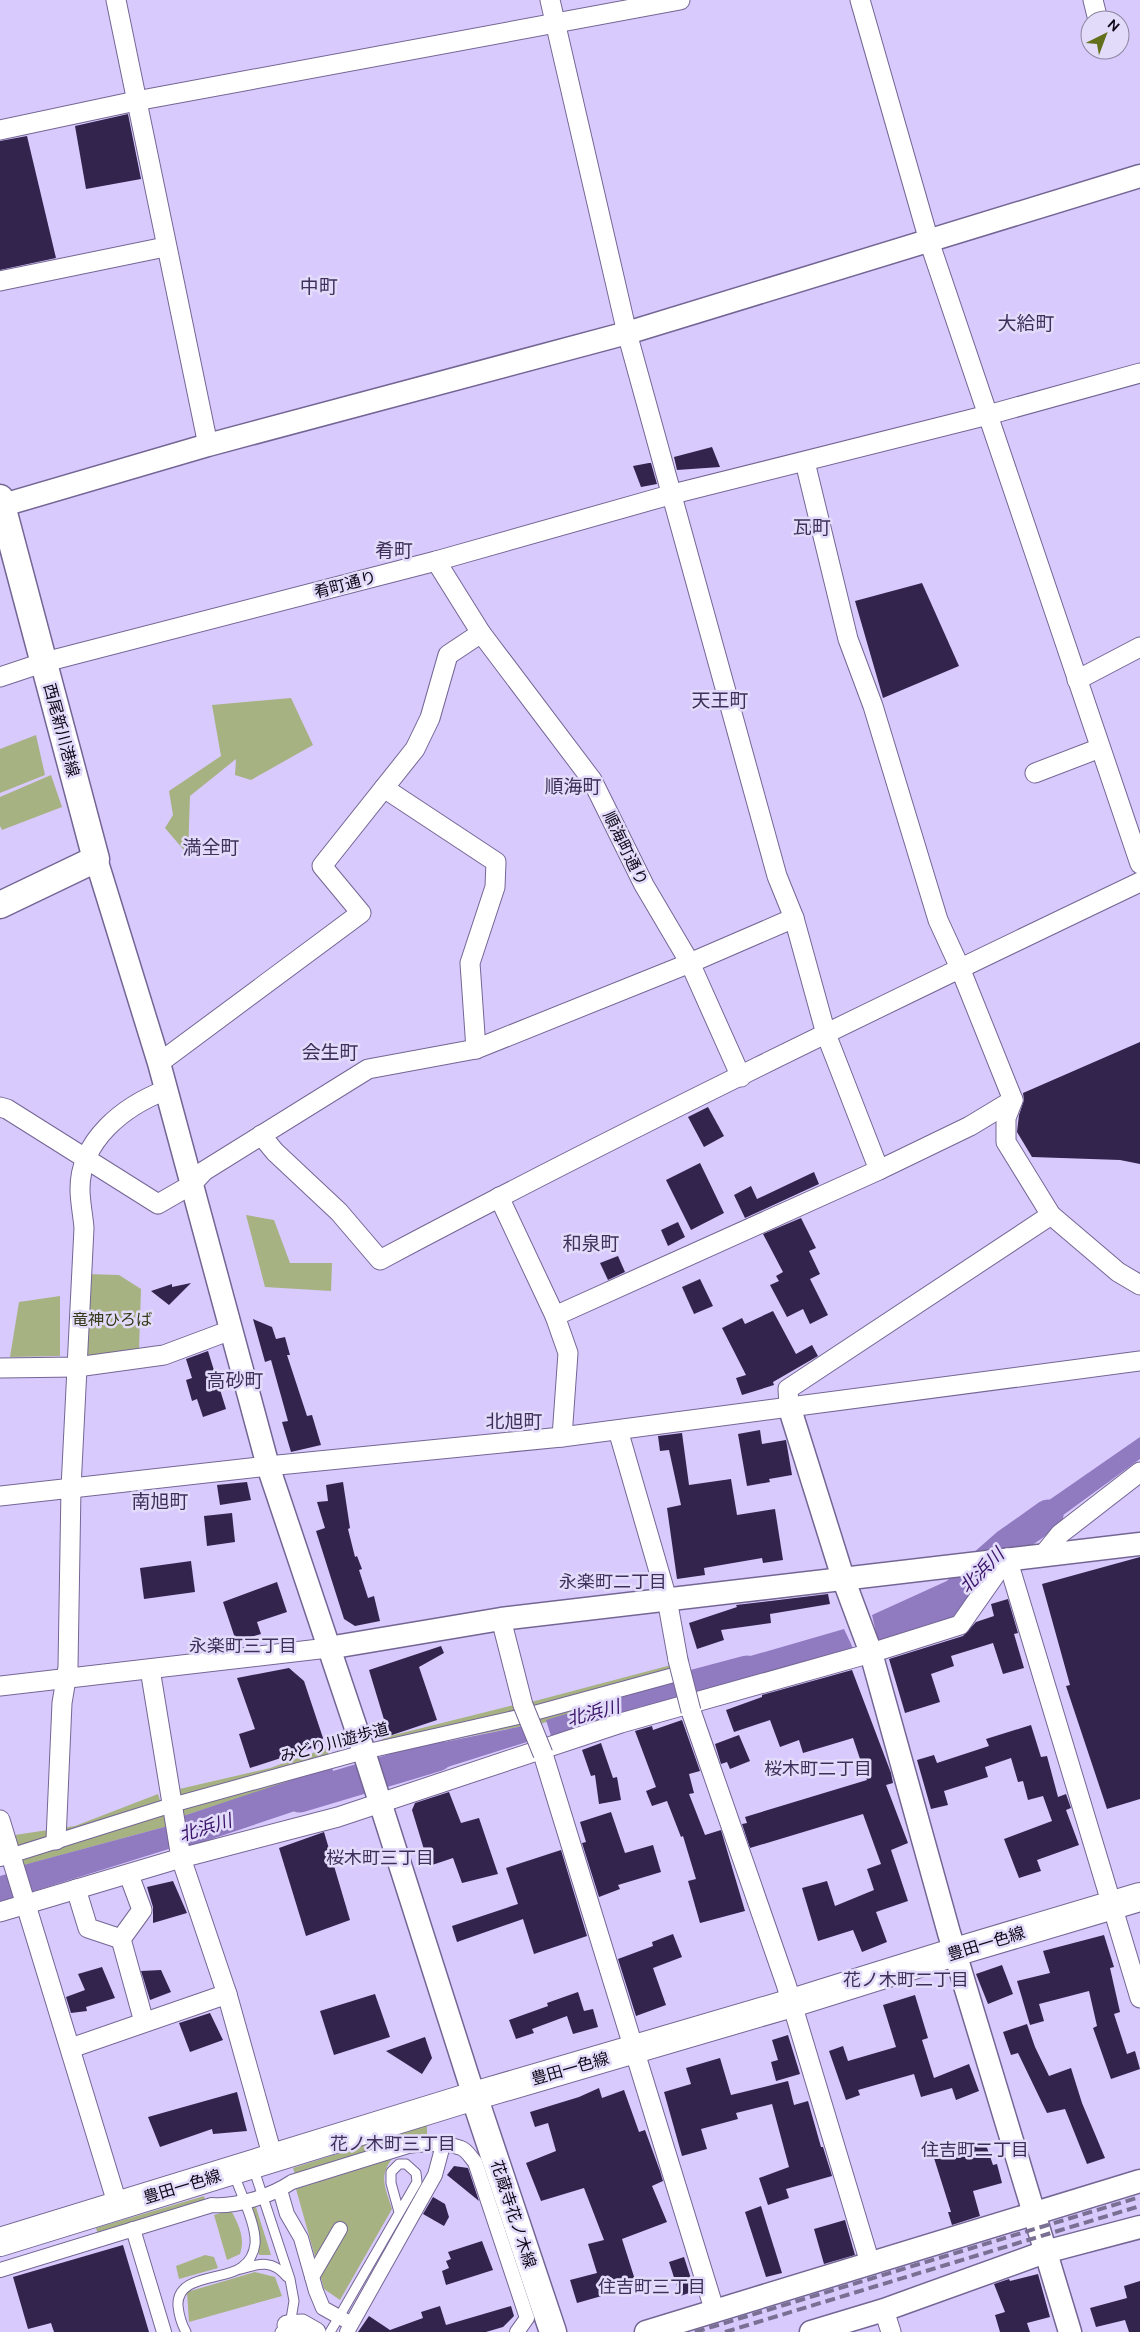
<svg xmlns="http://www.w3.org/2000/svg" width="1140" height="2332" font-family="Ubuntu,'Noto Sans JP',sans-serif">
  <style>
    .green { fill: #a7b282 }
    .water { fill: #907ac0 }
    .lines { fill: none; stroke-linecap: round; stroke-linejoin: round }
    .river { stroke: #907ac0; stroke-width: 31 }
    .building { fill: #32244d }
    .service-casing { stroke: #746694; stroke-width: 11 }
    .pedestrian-casing { stroke: #746694; stroke-width: 16 }
    .minor-casing { stroke: #746694; stroke-width: 21 }
    .tertiary-casing { stroke: #746694; stroke-width: 25 }
    .secondary-casing { stroke: #746694; stroke-width: 29 }
    .primary-casing { stroke: #746694; stroke-width: 30 }
    .service { stroke: #fff; stroke-width: 9 }
    .pedestrian { stroke: #fff; stroke-width: 14 }
    .minor { stroke: #fff; stroke-width: 19 }
    .tertiary { stroke: #fff; stroke-width: 22 }
    .secondary { stroke: #fff; stroke-width: 26 }
    .primary { stroke: #fff; stroke-width: 28 }
    .rail { stroke: #7a7093; stroke-width: 4; stroke-dasharray: 10 5; stroke-linecap: butt }
    .minor-bridge-casing { stroke: #746694; stroke-width: 21; stroke-linecap: butt }
    .minor-bridge { stroke: #fff; stroke-width: 19 }
    .labels { text-anchor: middle; dominant-baseline: central; stroke-width: 5; stroke-linejoin: round; paint-order: stroke }
    .street-label { font-size: 16px; fill: #0d0818; stroke: #e3dbfa }
    .park-label { font-size: 16px; fill: #353b19; stroke: #e3dbfa }
    .water-label { font-size: 18px; font-style: italic; fill: #371166; stroke: #e3dbfa }
    .neighbourhood-label { font-size: 18px; fill: #3e305a; stroke: #e3dbfa }
    .quarter-label { font-size: 19px; fill: #3e305a; stroke: #e3dbfa }
  </style>
  <rect width="100%" height="100%" fill="#d9cafe"/>
  <g class="green">
    <polygon points="291,698 313,745 251,780 235,775 236,759 190,796 188,855 165,828 173,815 169,791 221,756 212,705"/>
    <polygon points="36,735 45,775 0,793 0,749"/>
    <polygon points="51,775 62,807 2,830 0,826 0,797"/>
    <polygon points="246,1215 274,1220 290,1263 332,1263 331,1291 265,1287"/>
    <polygon points="86,1274 119,1275 141,1289 139,1350 83,1359"/>
    <polygon points="60,1296 60,1356 10,1357 19,1302"/>
    <polygon points="675,1664 679,1680 534,1726 531,1702"/>
    <polygon points="518,1704 523,1726 385,1753 382,1738"/>
    <polygon points="327,1748 332,1768 183,1816 175,1790 270,1768"/>
    <polygon points="158,1794 168,1826 17,1867 8,1836 75,1826"/>
    <polygon points="427,2125 427,2139 296,2178 293,2168"/>
    <path d="M392 2159C378 2177 386 2189 392 2209L340 2300 324 2289 296 2189Z"/>
    <polygon points="204,2196 206,2204 98,2235 96,2228"/>
    <polygon points="255,2204 271,2255 259,2255 250,2206"/>
    <path d="M231 2210C238 2224 246 2238 240 2254L227 2260 214 2215Z"/>
    <polygon points="205,2255 214,2257 218,2268 179,2279 176,2266"/>
    <polygon points="255,2272 275,2277 282,2296 189,2322 187,2292"/>
  </g>
  <g class="water">
    <polygon points="1140,1437 1140,1459 1029,1540 993,1539"/>
    <polygon points="960,1575 990,1576 948,1618 878,1641 872,1615"/>
    <polygon points="844,1629 853,1648 708,1691 702,1670"/>
    <polygon points="679,1680 683,1693 551,1736 546,1720"/>
    <polygon points="523,1726 530,1741 400,1782 390,1753"/>
    <polygon points="331,1767 346,1794 188,1847 183,1816"/>
    <polygon points="168,1826 172,1848 28,1893 16,1867"/>
    <polygon points="7,1874 15,1898 0,1902 0,1876"/>
  </g>
  <g class="lines">
    <g class="river">
      <polyline points="944,1607 982,1566 1007,1544 1048,1515"/>
      <polyline points="653,1696 747,1671"/>
      <polyline points="300,1797 437,1756"/>
    </g>
  </g>
  <g class="building">
    <polygon points="128,114 141,179 86,189 75,126"/>
    <polygon points="27,136 56,258 0,270 0,141"/>
    <polygon points="712,447 720,467 677,470 674,457"/>
    <polygon points="649,463 651,463 657,484 641,487 633,466"/>
    <polygon points="922,583 959,666 883,698 855,601"/>
    <polygon points="1140,1042 1140,1164 1120,1160 1032,1157 1017,1132 1019,1115 1024,1100 1023,1093"/>
    <polygon points="708,1107 724,1136 704,1147 688,1117"/>
    <polygon points="700,1163 724,1213 691,1230 666,1180"/>
    <polygon points="814,1172 819,1184 745,1218 734,1195 751,1186 757,1199"/>
    <polygon points="801,1218 816,1248 809,1251 820,1274 810,1279 828,1315 810,1324 803,1309 787,1317 770,1285 779,1281 776,1276 783,1272 763,1234"/>
    <polygon points="678,1222 685,1237 668,1246 661,1230"/>
    <polygon points="618,1256 625,1272 608,1280 600,1263"/>
    <polygon points="700,1279 713,1306 694,1314 682,1287"/>
    <polygon points="191,1283 169,1305 151,1291 172,1284 172,1287"/>
    <polygon points="773,1311 796,1354 812,1345 818,1356 773,1382 774,1385 742,1395 736,1378 746,1375 722,1328 742,1318 745,1324"/>
    <polygon points="253,1319 272,1327 276,1339 285,1337 290,1355 287,1355 307,1416 312,1415 321,1445 291,1452 282,1422 288,1421 271,1360 265,1362"/>
    <polygon points="208,1351 226,1409 203,1417 197,1399 192,1401 186,1380 192,1378 186,1359"/>
    <polygon points="760,1430 762,1444 786,1440 792,1475 769,1479 770,1482 747,1486 738,1434"/>
    <polygon points="682,1433 689,1485 731,1479 737,1515 775,1509 783,1560 763,1563 762,1558 704,1568 705,1575 677,1579 667,1508 681,1505 669,1450 660,1451 658,1436"/>
    <polygon points="247,1482 251,1500 220,1505 217,1485"/>
    <polygon points="343,1482 350,1528 348,1529 355,1557 357,1556 362,1569 359,1570 368,1598 374,1596 380,1621 355,1626 344,1619 316,1531 325,1528 317,1502 328,1501 326,1485"/>
    <polygon points="232,1513 235,1542 207,1546 204,1516"/>
    <polygon points="1140,1557 1140,1799 1107,1809 1066,1686 1070,1685 1042,1584"/>
    <polygon points="191,1561 195,1592 144,1599 140,1568"/>
    <polygon points="277,1582 287,1612 257,1622 261,1634 236,1641 223,1602"/>
    <polygon points="828,1594 830,1604 770,1614 771,1623 721,1630 724,1640 697,1649 689,1623 737,1607 736,1605"/>
    <polygon points="1008,1599 1018,1633 1014,1634 1024,1668 1003,1674 993,1643 951,1656 954,1666 931,1674 940,1702 905,1713 889,1659 963,1636 976,1622 994,1616 991,1604"/>
    <polygon points="441,1646 444,1653 419,1667 437,1720 389,1736 369,1670"/>
    <polygon points="289,1668 304,1681 323,1738 318,1746 250,1768 239,1734 255,1729 237,1678"/>
    <polygon points="852,1670 891,1773 893,1783 886,1785 908,1843 891,1850 908,1901 876,1912 887,1942 862,1952 853,1930 818,1941 802,1888 827,1881 835,1906 874,1890 867,1869 881,1864 863,1814 750,1848 742,1824 747,1823 745,1817 867,1780 853,1738 803,1753 799,1740 780,1747 770,1720 734,1732 726,1710 762,1697 762,1695"/>
    <polygon points="682,1720 700,1771 689,1774 694,1793 689,1794 705,1835 721,1830 745,1911 700,1923 688,1881 696,1879 683,1836 681,1837 667,1801 652,1806 646,1791 656,1787 635,1731 652,1726 653,1730"/>
    <polygon points="1031,1725 1041,1757 1047,1756 1058,1797 1066,1794 1071,1808 1066,1810 1079,1845 1037,1860 1041,1871 1019,1878 1004,1839 1052,1821 1043,1796 1028,1800 1023,1781 1018,1782 1011,1758 985,1767 988,1777 944,1791 948,1805 931,1809 917,1760 934,1755 937,1763 989,1746 986,1739"/>
    <polygon points="739,1735 750,1761 730,1769 727,1762 721,1764 715,1744"/>
    <polygon points="601,1743 613,1778 617,1777 621,1800 599,1804 595,1775 591,1776 582,1750"/>
    <polygon points="449,1792 461,1823 479,1818 498,1874 462,1883 453,1858 429,1866 412,1810 415,1803"/>
    <polygon points="611,1812 625,1853 653,1845 661,1872 618,1885 620,1889 599,1897 582,1843 586,1842 580,1822"/>
    <polygon points="324,1832 350,1920 306,1936 279,1848"/>
    <polygon points="561,1850 587,1936 534,1954 523,1919 457,1942 452,1926 518,1904 506,1868"/>
    <polygon points="173,1881 187,1913 153,1923 153,1907 147,1887"/>
    <polygon points="673,1934 682,1957 653,1968 666,2005 636,2016 618,1959 653,1946 652,1942"/>
    <polygon points="1104,1935 1114,1967 1110,1968 1120,2012 1114,2014 1127,2054 1135,2051 1140,2069 1111,2079 1093,2028 1097,2026 1089,1991 1039,2004 1044,2021 1030,2025 1017,1981 1050,1973 1043,1951"/>
    <polygon points="1002,1965 1013,1994 988,2004 976,1974"/>
    <polygon points="102,1967 115,1998 86,2007 87,2011 71,2013 66,1997 85,1990 78,1974"/>
    <polygon points="161,1970 171,1992 150,2000 141,1971"/>
    <polygon points="578,1992 584,2011 593,2009 598,2027 573,2034 567,2016 532,2029 534,2033 516,2039 509,2020 548,2006 547,2003"/>
    <polygon points="375,1994 390,2037 334,2055 320,2011"/>
    <polygon points="915,1995 928,2038 922,2040 934,2078 969,2064 979,2091 956,2100 952,2088 921,2097 914,2074 858,2090 860,2095 846,2100 829,2051 843,2046 848,2061 896,2047 883,2005"/>
    <polygon points="210,2013 223,2040 190,2052 179,2023"/>
    <polygon points="1027,2024 1035,2047 1049,2076 1071,2068 1082,2103 1105,2158 1087,2164 1065,2109 1047,2113 1018,2053 1011,2055 1003,2032"/>
    <polygon points="788,2035 800,2074 776,2081 771,2062 778,2060 772,2040"/>
    <polygon points="425,2037 432,2058 422,2074 386,2051"/>
    <polygon points="720,2058 731,2095 788,2081 794,2105 808,2101 821,2147 823,2147 832,2176 786,2189 789,2198 768,2205 759,2178 789,2167 772,2104 736,2113 738,2119 701,2129 707,2149 682,2156 664,2092 691,2084 686,2068"/>
    <polygon points="599,2088 602,2098 624,2090 639,2132 645,2130 660,2171 663,2181 652,2186 667,2222 622,2239 637,2286 577,2303 570,2280 597,2273 588,2244 604,2240 584,2188 541,2201 526,2163 556,2151 548,2123 535,2127 530,2112 579,2097"/>
    <polygon points="237,2092 247,2131 213,2134 212,2129 160,2147 148,2117"/>
    <polygon points="985,2142 993,2165 997,2164 1002,2183 973,2191 980,2216 952,2225 948,2212 951,2212 934,2158"/>
    <polygon points="454,2166 468,2168 479,2201 447,2175"/>
    <polygon points="433,2197 445,2204 449,2217 444,2226 423,2214"/>
    <polygon points="761,2206 782,2273 766,2277 745,2212"/>
    <polygon points="845,2220 855,2255 824,2264 814,2229"/>
    <polygon points="482,2241 493,2270 446,2285 442,2271 449,2268 446,2261 451,2259 448,2252"/>
    <polygon points="123,2245 149,2332 54,2332 51,2323 28,2329 13,2277"/>
    <polygon points="684,2257 695,2291 680,2296 669,2262"/>
    <polygon points="1038,2274 1050,2317 1027,2323 1030,2332 1000,2332 995,2315 1005,2312 994,2284 1009,2279 1010,2281"/>
    <polygon points="1140,2281 1140,2332 1129,2332 1125,2320 1096,2327 1090,2308 1127,2298 1124,2286"/>
    <polygon points="440,2306 446,2325 511,2306 514,2316 503,2327 486,2332 358,2332 369,2316 390,2330 423,2318 421,2312"/>
  </g>
  <g class="lines">
    <defs>
      <g id="service">
        <polyline points="253,2167 290,2279 294,2301 291,2319 280,2332"/>
        <path d="M241 2269C260 2263 273 2260 287 2277"/>
        <path d="M186 2332C182 2325 179 2315 178 2306 176 2274 224 2281 242 2267 249 2262 254 2253 255 2244 257 2226 240 2192 234 2174"/>
        <polyline points="330,2332 339,2317 417,2182 416,2173 406,2164 399,2164 391,2172 391,2183 399,2212"/>
      </g>
      <g id="pedestrian">
        <polyline points="0,1859 172,1805 364,1752 527,1715 681,1673"/>
        <polyline points="280,2190 287,2214 301,2238 316,2291 323,2308 350,2323"/>
        <polyline points="133,2229 164,2332"/>
        <path d="M0 2270 212 2205C237 2207 271 2196 292 2182L408 2146C425 2144 445 2142 461 2148 467 2150 471 2158 475 2162L527 2318 517 2332"/>
        <polyline points="312,2277 340,2229"/>
        <polyline points="347,2332 435,2175 443,2145"/>
      </g>
      <g id="minor">
        <polyline points="116,0 208,445"/>
        <polyline points="550,0 627,333 777,876 794,918 826,1034 879,1170"/>
        <polyline points="860,0 929,241 1140,864"/>
        <polyline points="1093,0 1098,20"/>
        <polyline points="0,130 136,101 680,0"/>
        <polyline points="0,281 165,247"/>
        <polyline points="805,462 848,639 873,706 938,920 960,968 1013,1100 1006,1118 1006,1142 1051,1215 1118,1272 1140,1285"/>
        <polyline points="436,561 481,633 592,780 644,885 690,963 741,1077"/>
        <polyline points="0,677 45,662 436,561 673,494 988,415 1140,373"/>
        <polyline points="1077,680 1140,647"/>
        <polyline points="1035,773 1100,748"/>
        <polyline points="384,788 496,862 495,887 470,963 476,1049"/>
        <polyline points="159,1063 361,913 322,866 415,749 430,718 448,655 481,633"/>
        <polyline points="0,1107 7,1109 158,1204 191,1185 204,1171 368,1069 476,1049 690,963 794,918"/>
        <path d="M261 1135 275 1152 339 1212 380 1260C630 1127 885 1004 1140 882"/>
        <polyline points="499,1197 555,1316"/>
        <polyline points="0,1368 77,1367 164,1355 231,1330"/>
        <polyline points="789,1406 788,1389 1051,1215"/>
        <polyline points="618,1430 667,1599 678,1660"/>
        <polyline points="562,1437 568,1353 555,1316 879,1170 970,1126 1013,1100"/>
        <polyline points="0,1496 268,1466 562,1437 1140,1361"/>
        <polyline points="1043,1555 1060,1534 1140,1472"/>
        <polyline points="1007,1558 1140,1998"/>
        <polyline points="501,1619 523,1705"/>
        <polyline points="150,1669 181,1858 227,1994 273,2158"/>
        <polyline points="0,1686 328,1648"/>
        <polyline points="691,1711 786,1984 870,2263"/>
        <polyline points="543,1754 715,2312"/>
        <polyline points="0,1820 118,2206"/>
        <path d="M56 1840 62 1703 68 1667 71 1488 84 1228C83 1215 80 1202 80 1189 80 1140 124 1106 166 1090"/>
        <polyline points="129,1875 142,1910 121,1939 144,2022"/>
        <polyline points="76,1889 88,1928 121,1939"/>
        <polyline points="0,1912 181,1858 338,1817 621,1723 871,1653 960,1625 1007,1558"/>
        <polyline points="71,2048 227,1994"/>
        <polyline points="884,2310 891,2332"/>
        <polyline points="287,2325 302,2324 316,2332"/>
      </g>
      <g id="tertiary">
        <polyline points="0,506 208,445 627,333 1140,176"/>
        <polyline points="96,859 159,1063 268,1466 364,1752 474,2096"/>
        <polyline points="789,1406 843,1578 871,1653 949,1933 1070,2332"/>
        <polyline points="328,1648 501,1619 1140,1544"/>
        <polyline points="646,2332 1140,2181"/>
        <polyline points="811,2332 884,2310 1045,2252 1140,2227"/>
      </g>
      <g id="secondary">
        <polyline points="0,498 96,859 0,905"/>
        <polyline points="474,2096 553,2332"/>
      </g>
      <polyline id="primary" points="0,2242 474,2096 792,2003 955,1952 1140,1897"/>
    </defs>
    <use href="#service" class="service-casing"/>
    <use href="#pedestrian" class="pedestrian-casing"/>
    <use href="#minor" class="minor-casing"/>
    <use href="#tertiary" class="tertiary-casing"/>
    <use href="#secondary" class="secondary-casing"/>
    <use href="#primary" class="primary-casing"/>
    <use href="#service" class="service"/>
    <use href="#pedestrian" class="pedestrian"/>
    <use href="#minor" class="minor"/>
    <use href="#tertiary" class="tertiary"/>
    <use href="#secondary" class="secondary"/>
    <use href="#primary" class="primary"/>
    <g class="rail">
      <polyline points="695,2332 1140,2197"/>
      <polyline points="725,2332 1140,2206"/>
    </g>
    <defs>
      <g id="minor-bridge">
        <polyline points="678,1660 691,1711"/>
        <polyline points="523,1705 543,1754"/>
      </g>
    </defs>
    <use href="#minor-bridge" class="minor-bridge-casing"/>
    <use href="#minor-bridge" class="minor-bridge"/>
  </g>
  <g class="labels">
    <g class="street-label">
      <text transform="translate(345 584) rotate(-15)">肴町通り</text>
      <text transform="translate(62 730) rotate(75)">西尾新川港線</text>
      <text transform="translate(626 848) rotate(64)">順海町通り</text>
      <text transform="translate(334 1742) rotate(-15)">みどり川遊歩道</text>
      <text transform="translate(986 1943) rotate(-17)">豊田一色線</text>
      <text transform="translate(570 2068) rotate(-16)">豊田一色線</text>
      <text transform="translate(182 2186) rotate(-17)">豊田一色線</text>
      <text transform="translate(514 2214) rotate(72)">花蔵寺花ノ木線</text>
    </g>
    <g class="park-label">
      <text x="112" y="1319">竜神ひろば</text>
    </g>
    <g class="water-label">
      <text transform="translate(981 1570) rotate(-45)">北浜川</text>
      <text transform="translate(593 1712) rotate(-15)">北浜川</text>
      <text transform="translate(205 1827) rotate(-17)">北浜川</text>
    </g>
    <g class="neighbourhood-label">
      <text x="613" y="1581">永楽町二丁目</text>
      <text x="243" y="1645">永楽町三丁目</text>
      <text x="818" y="1768">桜木町二丁目</text>
      <text x="380" y="1857">桜木町三丁目</text>
      <text x="906" y="1979">花ノ木町二丁目</text>
      <text x="393" y="2143">花ノ木町三丁目</text>
      <text x="975" y="2149">住吉町二丁目</text>
      <text x="652" y="2286">住吉町三丁目</text>
    </g>
    <g class="quarter-label">
      <text x="319" y="286">中町</text>
      <text x="1026" y="323">大給町</text>
      <text x="812" y="527">瓦町</text>
      <text x="394" y="550">肴町</text>
      <text x="720" y="700">天王町</text>
      <text x="573" y="786">順海町</text>
      <text x="211" y="847">満全町</text>
      <text x="330" y="1052">会生町</text>
      <text x="591" y="1243">和泉町</text>
      <text x="235" y="1380">高砂町</text>
      <text x="514" y="1421">北旭町</text>
      <text x="160" y="1501">南旭町</text>
    </g>
  </g>
  <g transform="translate(1105 35) rotate(42)"><circle r="24" fill="#e3dbfa" stroke="#8d87a0"/>
  <path d="M0-4L9 19L0 12L-9 19Z" fill="#63701b"/>
  <text y="-8" font-size="14" font-weight="bold" text-anchor="middle" fill="#0d0818">N</text>
  </g>
</svg>
